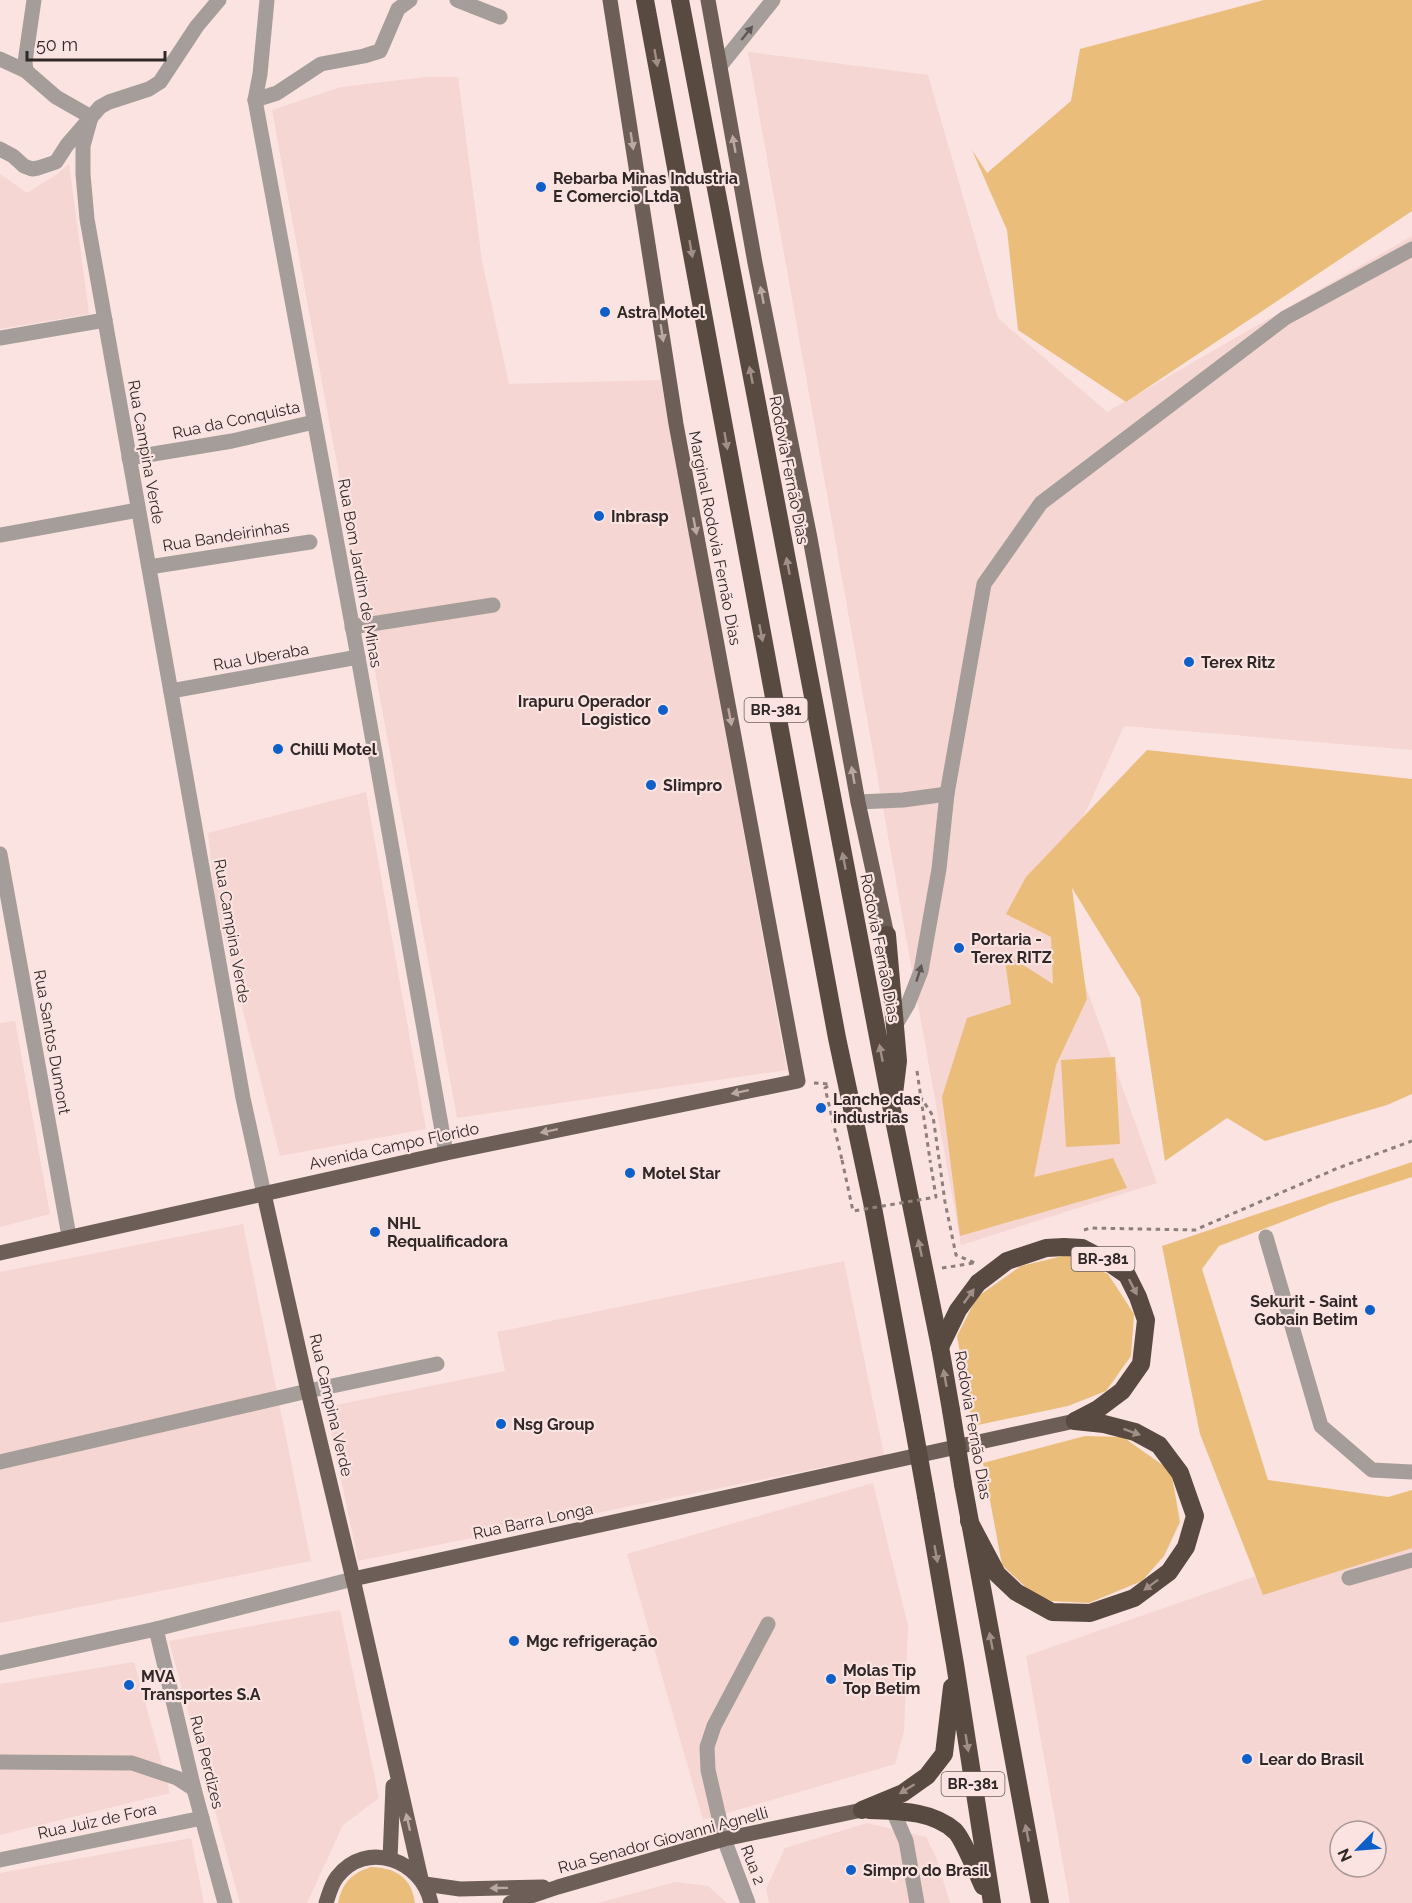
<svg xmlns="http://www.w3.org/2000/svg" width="1412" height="1903" font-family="Raleway,sans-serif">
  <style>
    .built { fill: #f5d6d2; fill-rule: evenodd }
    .green { fill: #eabd7b }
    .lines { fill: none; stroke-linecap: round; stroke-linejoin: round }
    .path { stroke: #8e7f7d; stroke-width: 3; stroke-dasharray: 4.5 4.5; stroke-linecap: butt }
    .minor { stroke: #a59d99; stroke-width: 15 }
    .major { stroke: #6d5f57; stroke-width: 15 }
    .highway { stroke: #584941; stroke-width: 18 }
    .path-bridge { stroke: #8e7f7d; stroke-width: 3; stroke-dasharray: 4.5 4.5; stroke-linecap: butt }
    .highway-bridge { stroke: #584941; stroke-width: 18 }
    .oneway { fill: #5f5755 }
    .oneway2 { fill: #a18e89 }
    .oneway3 { fill: #bba8a3 }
    .poi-dot { fill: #0e5fc8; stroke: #fae3e1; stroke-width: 2 }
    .labels { text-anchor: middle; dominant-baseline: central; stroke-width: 4.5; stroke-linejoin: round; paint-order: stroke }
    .shield { fill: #fae3e1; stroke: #6d605f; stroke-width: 1.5 }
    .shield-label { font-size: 15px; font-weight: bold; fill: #302827 }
    .poi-label { font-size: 16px; font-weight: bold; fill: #302827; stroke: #fae3e1; text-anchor: start }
    .street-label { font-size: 16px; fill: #302827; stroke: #fae3e1 }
  </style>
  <rect width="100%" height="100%" fill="#fae3e1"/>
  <g class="built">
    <polygon points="748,52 928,75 998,318 1107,412 1412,236 1412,750 1124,726 1051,890 1157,1183 961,1245"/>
    <polygon points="426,77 458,77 482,261 509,384 661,380 787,1070 457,1118 272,110 341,87"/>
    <polygon points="69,164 89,314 0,329 0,174 27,193 56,175"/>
    <polygon points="366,792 426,1129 280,1156 216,905 208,833"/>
    <polygon points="15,1021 50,1214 0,1227 0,1023"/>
    <polygon points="243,1224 311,1561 0,1623 0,1272"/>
    <polygon points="844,1261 884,1455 358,1561 326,1407 505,1371 497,1332"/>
    <polygon points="873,1483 908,1626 904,1731 895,1764 703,1820 627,1554"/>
    <path d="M1412 1525V1903H1070L1026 1656 1256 1576ZM1340 1831H1376V1867H1340Z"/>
    <polygon points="340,1610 379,1798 343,1825 307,1903 240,1903 169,1641"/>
    <polygon points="134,1662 170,1793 0,1835 0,1684"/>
    <polygon points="867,1823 926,1837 936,1857 950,1903 769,1903 766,1889 785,1848"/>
    <polygon points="191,1838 204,1903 0,1903 0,1873"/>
    <polygon points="675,1882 708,1886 727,1903 598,1903"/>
  </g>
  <g class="green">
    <polygon points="1264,0 1412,0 1412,211 1126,402 1018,330 1007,230 972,150 987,173 1071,101 1080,49"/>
    <polygon points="1147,750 1412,779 1412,1094 1387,1105 1265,1141 1227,1118 1165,1161 1140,998 1072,888 1087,999 1056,1065 1034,1177 1113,1158 1127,1188 960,1236 942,1097 967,1018 1011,1004 1004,953 1053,984 1051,937 1006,914 1026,877"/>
    <polygon points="1115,1057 1120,1144 1066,1147 1061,1060"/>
    <polygon points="1412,1162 1412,1177 1331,1203 1219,1246 1202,1269 1268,1480 1388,1497 1412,1490 1412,1548 1263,1595 1200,1434 1162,1246"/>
    <polygon points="1067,1255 1108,1274 1134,1314 1131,1356 1106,1391 1068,1406 973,1426 957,1336 977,1297 1021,1266"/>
    <polygon points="1085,1436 1123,1437 1171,1471 1180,1522 1164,1556 1142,1581 1089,1603 1051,1601 1031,1592 1002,1565 983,1463"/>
    <path d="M371 1867C396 1868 411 1877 415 1903H338C342 1883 352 1873 371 1867Z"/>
  </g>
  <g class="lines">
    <g class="path">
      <polyline points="917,1071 930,1160"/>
      <polyline points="814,1083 829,1084"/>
      <polyline points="828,1086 825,1088 842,1160"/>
      <polyline points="920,1096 933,1116 945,1202 956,1255 975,1263"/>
      <polyline points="1084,1230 1090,1228 1195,1230 1338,1168 1412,1141"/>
      <polyline points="942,1268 974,1263"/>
    </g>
    <g class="minor">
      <polyline points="267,0 260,74 255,100 358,657 446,1153"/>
      <polyline points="457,0 500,17"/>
      <polyline points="0,59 26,71 56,97 91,117 83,146 83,174 87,219 243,1098 264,1194"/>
      <polyline points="720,66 773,0"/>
      <polyline points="26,71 25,62 34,0"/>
      <polyline points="255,100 277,93 321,64 364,56 380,51 398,9 410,0"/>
      <polyline points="0,149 13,156 24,166 32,169 38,168 56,162 67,145 100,107 109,102 149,89 160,82 197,26 219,0"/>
      <polyline points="0,338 105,320"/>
      <polyline points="129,458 232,441 314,422"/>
      <polyline points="0,535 138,510"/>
      <polyline points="149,567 310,542"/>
      <polyline points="352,627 493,605"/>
      <polyline points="171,691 358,657"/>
      <polyline points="858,802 903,800 947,794"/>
      <polyline points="0,854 69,1236"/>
      <polyline points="895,1026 908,1004 921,971 939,869 947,794 984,584 1041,503 1285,318 1412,249"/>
      <polyline points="1266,1237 1321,1426 1372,1470 1412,1472"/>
      <polyline points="0,1462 308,1391 437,1364"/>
      <polyline points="1349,1578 1412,1560"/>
      <polyline points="156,1629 194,1789 225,1903"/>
      <polyline points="0,1663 156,1629 353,1579"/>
      <polyline points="0,1762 132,1763 177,1778 194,1789"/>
      <polyline points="893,1811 906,1841 917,1903"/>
      <polyline points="0,1860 202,1818"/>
      <polyline points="748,1903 724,1839 708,1770 707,1747 714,1726 768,1624"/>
    </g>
    <g class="major">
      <polyline points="708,0 755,263 810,538 858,802 887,935"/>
      <polyline points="264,1194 308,1391 353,1579 421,1879"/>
      <polyline points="0,1253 446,1153 798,1081 676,424 610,0"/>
      <polyline points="353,1579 1075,1421"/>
      <polyline points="390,1859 393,1786"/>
      <polyline points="425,1884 460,1889 543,1887"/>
      <path d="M326 1903C329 1894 331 1885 337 1877 366 1839 422 1860 431 1903"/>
      <polyline points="510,1903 558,1887 724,1839 862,1810"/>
    </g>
    <g class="highway">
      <polyline points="645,0 837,1038 872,1202 912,1418"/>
      <polyline points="680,0 892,1110 940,1347 951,1410"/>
      <polyline points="887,935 898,1061 894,1094"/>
      <polyline points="940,1347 958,1310 978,1283 1007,1261 1046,1248 1064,1247 1082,1248 1105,1260 1127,1275 1138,1297 1146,1320 1141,1364 1122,1391 1098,1409 1075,1421"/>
      <polyline points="963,1484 1040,1903"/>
      <polyline points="926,1496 955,1664 992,1903"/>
      <polyline points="969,1521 997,1574 1016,1592 1052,1612 1090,1613 1134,1598 1169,1572 1186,1547 1195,1516 1180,1473 1159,1445 1135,1432 1104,1424 1075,1421"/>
      <polyline points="862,1810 903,1793 927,1776 944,1754 952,1687"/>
      <path d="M869 1810C898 1811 932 1810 955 1831 962 1837 978 1875 983 1886"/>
    </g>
    <polyline class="path-bridge" points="842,1160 853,1211 936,1197 930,1160"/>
    <g class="highway-bridge">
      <polyline points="951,1410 963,1484"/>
      <polyline points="912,1418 926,1496"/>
    </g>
  </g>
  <defs><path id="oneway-solid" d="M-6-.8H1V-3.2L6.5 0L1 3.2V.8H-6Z" transform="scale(1.5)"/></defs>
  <g class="oneway">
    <use href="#oneway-solid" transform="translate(747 33) rotate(-51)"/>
    <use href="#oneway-solid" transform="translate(919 973) rotate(-73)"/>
  </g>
  <g class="oneway2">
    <use href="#oneway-solid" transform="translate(656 58) rotate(80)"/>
    <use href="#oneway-solid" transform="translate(691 249) rotate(80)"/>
    <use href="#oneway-solid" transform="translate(751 375) rotate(-101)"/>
    <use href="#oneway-solid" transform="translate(726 441) rotate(80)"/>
    <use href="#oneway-solid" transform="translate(788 566) rotate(-101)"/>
    <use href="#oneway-solid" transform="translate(761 633) rotate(79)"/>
    <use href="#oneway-solid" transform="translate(844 861) rotate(-101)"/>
    <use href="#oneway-solid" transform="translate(881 1053) rotate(-101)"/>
    <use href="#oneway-solid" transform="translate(920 1248) rotate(-102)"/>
    <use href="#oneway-solid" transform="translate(1133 1287) rotate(63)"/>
    <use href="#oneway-solid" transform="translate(969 1296) rotate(-54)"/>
    <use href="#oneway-solid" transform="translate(945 1378) rotate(-100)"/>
    <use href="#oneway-solid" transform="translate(1132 1432) rotate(20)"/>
    <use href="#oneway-solid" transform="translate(936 1554) rotate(80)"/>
    <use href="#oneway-solid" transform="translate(1151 1585) rotate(143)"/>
    <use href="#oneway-solid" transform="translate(991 1641) rotate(-101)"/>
    <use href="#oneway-solid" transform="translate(967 1743) rotate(81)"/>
    <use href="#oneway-solid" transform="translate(907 1789) rotate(148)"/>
    <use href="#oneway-solid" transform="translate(1027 1833) rotate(-101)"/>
  </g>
  <g class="oneway3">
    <use href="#oneway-solid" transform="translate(632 141) rotate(81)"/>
    <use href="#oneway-solid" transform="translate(734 144) rotate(-100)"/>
    <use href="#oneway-solid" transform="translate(762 295) rotate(-101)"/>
    <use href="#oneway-solid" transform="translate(662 333) rotate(81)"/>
    <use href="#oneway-solid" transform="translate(695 526) rotate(79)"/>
    <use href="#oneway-solid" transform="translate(730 717) rotate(79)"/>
    <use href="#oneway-solid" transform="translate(853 775) rotate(-100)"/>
    <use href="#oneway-solid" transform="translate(740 1092) rotate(168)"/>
    <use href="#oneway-solid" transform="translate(549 1131) rotate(168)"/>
    <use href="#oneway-solid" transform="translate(408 1822) rotate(-103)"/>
    <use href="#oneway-solid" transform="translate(499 1888) rotate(179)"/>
  </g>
  <g class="poi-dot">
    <circle cx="541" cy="187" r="6"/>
    <circle cx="605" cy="312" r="6"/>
    <circle cx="599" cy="516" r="6"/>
    <circle cx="1189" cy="662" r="6"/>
    <circle cx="663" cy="710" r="6"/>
    <circle cx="278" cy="749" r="6"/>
    <circle cx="651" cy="785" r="6"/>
    <circle cx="959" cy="948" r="6"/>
    <circle cx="821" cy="1108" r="6"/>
    <circle cx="630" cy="1173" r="6"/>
    <circle cx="375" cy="1232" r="6"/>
    <circle cx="1370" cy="1310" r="6"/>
    <circle cx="501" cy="1424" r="6"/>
    <circle cx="514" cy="1641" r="6"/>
    <circle cx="831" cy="1679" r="6"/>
    <circle cx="129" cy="1685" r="6"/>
    <circle cx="1247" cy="1759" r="6"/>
    <circle cx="851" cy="1870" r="6"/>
  </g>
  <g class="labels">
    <g class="shield">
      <rect x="744.5" y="698" width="63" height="24" rx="4.5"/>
      <rect x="1071.5" y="1247" width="63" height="24" rx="4.5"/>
      <rect x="941.5" y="1772" width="63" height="24" rx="4.5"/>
    </g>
    <g class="shield-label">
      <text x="776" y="710">BR-381</text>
      <text x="1103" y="1259">BR-381</text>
      <text x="973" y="1784">BR-381</text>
    </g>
    <g class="poi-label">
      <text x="553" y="178">Rebarba Minas Industria<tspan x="553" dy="18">E Comercio Ltda</tspan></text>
      <text x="617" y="312">Astra Motel</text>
      <text x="611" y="516">Inbrasp</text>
      <text x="1201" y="662">Terex Ritz</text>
      <text x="651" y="701" text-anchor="end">Irapuru Operador<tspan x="651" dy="18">Logistico</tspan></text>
      <text x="290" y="749">Chilli Motel</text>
      <text x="663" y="785">SIimpro</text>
      <text x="971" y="939">Portaria -<tspan x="971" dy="18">Terex RITZ</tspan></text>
      <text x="833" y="1099">Lanche das<tspan x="833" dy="18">industrias</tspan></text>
      <text x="642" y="1173">Motel Star</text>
      <text x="387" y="1223">NHL<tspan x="387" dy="18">Requalificadora</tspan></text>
      <text x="1358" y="1301" text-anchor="end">Sekurit - Saint<tspan x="1358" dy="18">Gobain Betim</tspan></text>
      <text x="513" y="1424">Nsg Group</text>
      <text x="526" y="1641">Mgc refrigeração</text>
      <text x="843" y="1670">Molas Tip<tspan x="843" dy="18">Top Betim</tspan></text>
      <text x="141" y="1676">MVA<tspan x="141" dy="18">Transportes S.A</tspan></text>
      <text x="1259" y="1759">Lear do Brasil</text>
      <text x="863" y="1870">Simpro do Brasil</text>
    </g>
    <g class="street-label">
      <text transform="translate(236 420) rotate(-12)">Rua da Conquista</text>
      <text transform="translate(146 452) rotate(80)">Rua Campina Verde</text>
      <text transform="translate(789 470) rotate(79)">Rodovia Fernão Dias</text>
      <text transform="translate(226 536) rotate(-9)">Rua Bandeirinhas</text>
      <text transform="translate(715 538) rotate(79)">Marginal Rodovia Fernão Dias</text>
      <text transform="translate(360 573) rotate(80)">Rua Bom Jardim de Minas</text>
      <text transform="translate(261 657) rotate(-10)">Rua Uberaba</text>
      <text transform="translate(232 931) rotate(80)">Rua Campina Verde</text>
      <text transform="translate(880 948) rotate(79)">Rodovia Fernão Dias</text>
      <text transform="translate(52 1042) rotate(80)">Rua Santos Dumont</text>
      <text transform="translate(394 1146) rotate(-12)">Avenida Campo Florido</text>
      <text transform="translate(331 1405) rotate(77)">Rua Campina Verde</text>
      <text transform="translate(973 1425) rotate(80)">Rodovia Fernão Dias</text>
      <text transform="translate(533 1521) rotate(-12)">Rua Barra Longa</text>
      <text transform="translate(207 1762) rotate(76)">Rua Perdizes</text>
      <text transform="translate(97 1821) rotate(-12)">Rua Juiz de Fora</text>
      <text transform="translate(663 1840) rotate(-15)">Rua Senador Giovanni Agnelli</text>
      <text transform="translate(753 1865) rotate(69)">Rua 2</text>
    </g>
  </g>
  <g transform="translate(1358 1849) rotate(245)"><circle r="28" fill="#fae3e1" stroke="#a99897" stroke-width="1.5"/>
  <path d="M0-4.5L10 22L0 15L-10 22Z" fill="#0e5fc8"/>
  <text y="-9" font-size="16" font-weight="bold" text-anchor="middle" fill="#302827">N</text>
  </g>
  <path d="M27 51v9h138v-9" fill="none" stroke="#302827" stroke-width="3"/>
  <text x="36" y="51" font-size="18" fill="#302827" stroke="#fae3e1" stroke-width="4.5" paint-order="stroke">50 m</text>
</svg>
